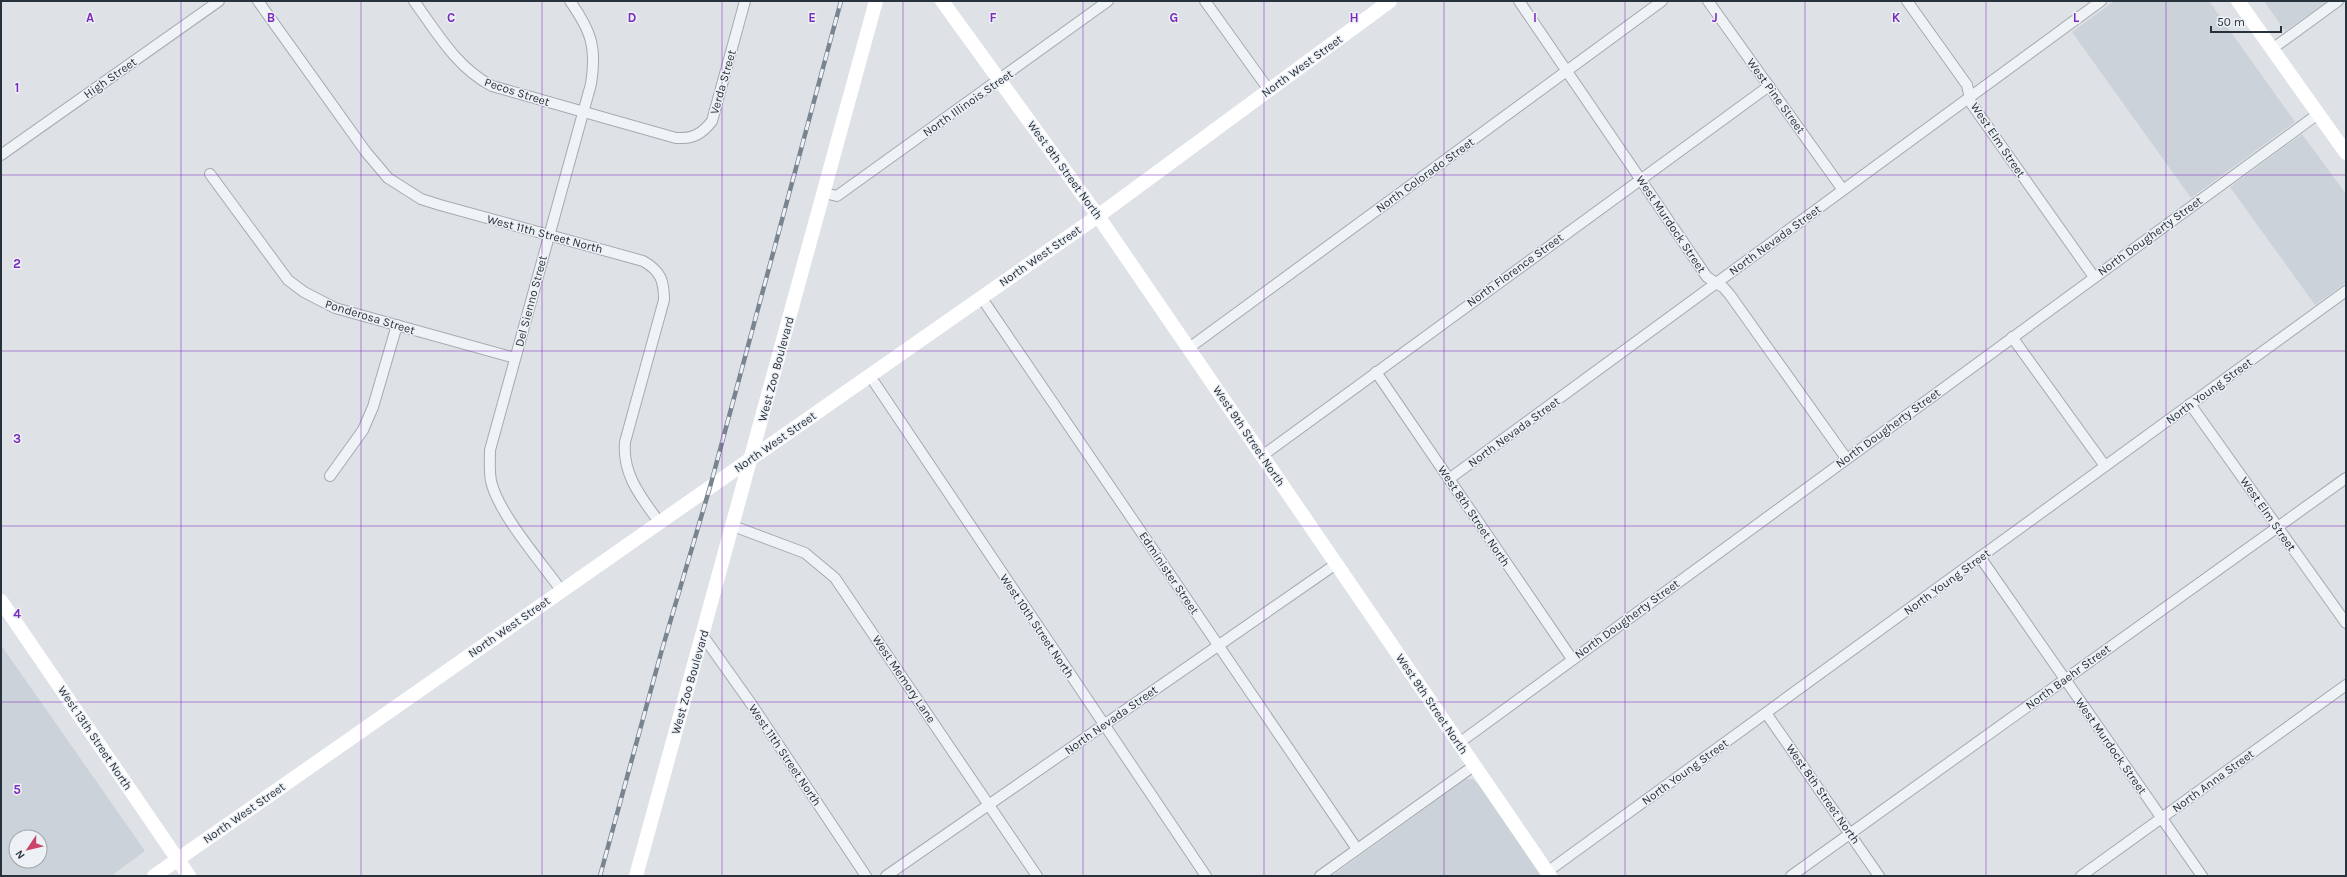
<svg xmlns="http://www.w3.org/2000/svg" width="2347" height="877" font-family="Karla,sans-serif">
  <style>
    .built { fill: #ccd2d9; fill-rule: evenodd }
    .lines { fill: none; stroke-linecap: round; stroke-linejoin: round }
    .street-casing { stroke: #a4aab1; stroke-width: 12 }
    .street { stroke: #f0f3f5; stroke-width: 10 }
    .secondary { stroke: #fff; stroke-width: 14 }
    .rail-casing { stroke: #788490; stroke-width: 4.5 }
    .rail { stroke: #edf1f5; stroke-width: 3; stroke-dasharray: 9; stroke-linecap: butt }
    .grid { fill: none; stroke: #7b2cbf; stroke-width: 1; stroke-opacity: 0.55 }
    .labels { text-anchor: middle; dominant-baseline: central; stroke-width: 3; stroke-linejoin: round; paint-order: stroke }
    .street-label { font-size: 12px; fill: #28323d; stroke: #edf1f5 }
    .grid-label { font-size: 13px; text-anchor: middle; font-weight: bold; fill: #7b2cbf; stroke: #edf1f5; stroke-width: 3; stroke-linejoin: round; paint-order: stroke }
  </style>
  <rect width="100%" height="100%" fill="#dee2e7"/>
  <g class="built">
    <polygon points="2114,1 2209,1 2295,122 2191,198 2072,32"/>
    <polygon points="2264,1 2328,1 2285,31"/>
    <polygon points="2302,134 2346,194 2346,283 2315,305 2230,187"/>
    <path d="M1 645 145 851 111 876H1ZM16 837H40V861H16Z"/>
    <polygon points="1466,779 1473,779 1478,784 1541,876 1332,876"/>
  </g>
  <g class="lines">
    <defs>
      <g id="street">
        <path d="M258 1 366 152 388 178 421 199 440 205 643 261C661 271 664 281 664 300L625 442C622 474 641 497 659 522"/>
        <path d="M414 1C437 33 457 68 492 86L676 138C693 139 702 134 712 121L745 1"/>
        <polyline points="1205,1 1269,90"/>
        <polyline points="1519,1 1707,277 1724,288 1730,295 1846,458"/>
        <polyline points="1708,1 1843,190"/>
        <polyline points="1907,1 1967,85 1971,103 2094,277"/>
        <polyline points="2272,49 2338,1"/>
        <polyline points="1,155 219,1"/>
        <polyline points="210,174 288,280 304,292 335,308 515,358"/>
        <polyline points="824,193 837,196 1108,1"/>
        <polyline points="981,297 1357,849"/>
        <polyline points="2012,337 2105,466"/>
        <polyline points="1189,348 1662,1"/>
        <polyline points="1376,372 1572,659"/>
        <polyline points="870,376 1206,876"/>
        <polyline points="2190,404 2346,623"/>
        <polyline points="1262,456 1769,86"/>
        <polyline points="330,476 363,430 373,407 397,325"/>
        <polyline points="1449,479 2101,1"/>
        <polyline points="733,526 805,553 835,578 1037,876"/>
        <polyline points="1980,557 2202,876"/>
        <path d="M561 590C541 562 498 513 491 481 489 470 490 460 490 450L591 84C597 47 591 31 570 1"/>
        <polyline points="703,636 752,705 866,876"/>
        <polyline points="1766,713 1879,876"/>
        <polyline points="1459,743 2318,114"/>
        <polyline points="1547,872 2346,291"/>
        <polyline points="886,876 1336,564"/>
        <polyline points="1320,876 1475,765"/>
        <polyline points="1791,876 2346,478"/>
        <polyline points="2081,876 2346,685"/>
      </g>
    </defs>
    <use href="#street" class="street-casing"/>
    <use href="#street" class="street"/>
    <g class="secondary">
      <polyline points="942,1 1098,216 1550,876"/>
      <polyline points="2238,1 2346,153"/>
      <polyline points="1,601 189,876"/>
      <polyline points="154,876 1098,216 1390,1"/>
      <polyline points="636,876 876,1"/>
    </g>
    <defs>
      <polyline id="rail" points="600,876 661,653 710,487 841,1"/>
    </defs>
    <use href="#rail" class="rail-casing"/>
    <use href="#rail" class="rail"/>
  </g>
  <path class="grid" d="M181 1V876M361 1V876M542 1V876M722 1V876M903 1V876M1083 1V876M1264 1V876M1444 1V876M1625 1V876M1805 1V876M1986 1V876M2166 1V876M1 175H2346M1 351H2346M1 526H2346M1 702H2346"/>
  <g class="labels">
    <g class="street-label">
      <text transform="translate(1302 66) rotate(-36)">North West Street</text>
      <text transform="translate(110 78) rotate(-35)">High Street</text>
      <text transform="translate(723 82) rotate(-74)">Verda Street</text>
      <text transform="translate(517 92) rotate(18)">Pecos Street</text>
      <text transform="translate(1776 96) rotate(54)">West Pine Street</text>
      <text transform="translate(968 103) rotate(-35)">North Illinois Street</text>
      <text transform="translate(1998 140) rotate(56)">West Elm Street</text>
      <text transform="translate(1065 170) rotate(54)">West 9th Street North</text>
      <text transform="translate(1425 175) rotate(-36)">North Colorado Street</text>
      <text transform="translate(1671 224) rotate(56)">West Murdock Street</text>
      <text transform="translate(545 234) rotate(15)">West 11th Street North</text>
      <text transform="translate(2150 236) rotate(-36)">North Dougherty Street</text>
      <text transform="translate(1775 240) rotate(-36)">North Nevada Street</text>
      <text transform="translate(1040 256) rotate(-35)">North West Street</text>
      <text transform="translate(1515 270) rotate(-36)">North Florence Street</text>
      <text transform="translate(531 301) rotate(-75)">Del Sienno Street</text>
      <text transform="translate(370 317) rotate(17)">Ponderosa Street</text>
      <text transform="translate(776 369) rotate(-75)">West Zoo Boulevard</text>
      <text transform="translate(2209 391) rotate(-36)">North Young Street</text>
      <text transform="translate(1888 428) rotate(-36)">North Dougherty Street</text>
      <text transform="translate(1514 432) rotate(-36)">North Nevada Street</text>
      <text transform="translate(1249 436) rotate(56)">West 9th Street North</text>
      <text transform="translate(775 442) rotate(-35)">North West Street</text>
      <text transform="translate(2268 514) rotate(55)">West Elm Street</text>
      <text transform="translate(1474 516) rotate(56)">West 8th Street North</text>
      <text transform="translate(1169 573) rotate(56)">Edminister Street</text>
      <text transform="translate(1947 582) rotate(-36)">North Young Street</text>
      <text transform="translate(1627 619) rotate(-36)">North Dougherty Street</text>
      <text transform="translate(1037 626) rotate(56)">West 10th Street North</text>
      <text transform="translate(509 627) rotate(-35)">North West Street</text>
      <text transform="translate(2068 677) rotate(-36)">North Baehr Street</text>
      <text transform="translate(904 679) rotate(56)">West Memory Lane</text>
      <text transform="translate(690 682) rotate(-74)">West Zoo Boulevard</text>
      <text transform="translate(1432 704) rotate(56)">West 9th Street North</text>
      <text transform="translate(1111 720) rotate(-35)">North Nevada Street</text>
      <text transform="translate(95 738) rotate(56)">West 13th Street North</text>
      <text transform="translate(2111 746) rotate(55)">West Murdock Street</text>
      <text transform="translate(785 755) rotate(56)">West 11th Street North</text>
      <text transform="translate(1685 772) rotate(-36)">North Young Street</text>
      <text transform="translate(2213 781) rotate(-36)">North Anna Street</text>
      <text transform="translate(1823 794) rotate(55)">West 8th Street North</text>
      <text transform="translate(244 813) rotate(-35)">North West Street</text>
    </g>
  </g>
  <g class="grid-label">
    <text x="90" y="22">A</text>
    <text x="271" y="22">B</text>
    <text x="451" y="22">C</text>
    <text x="632" y="22">D</text>
    <text x="812" y="22">E</text>
    <text x="993" y="22">F</text>
    <text x="1174" y="22">G</text>
    <text x="1354" y="22">H</text>
    <text x="1535" y="22">I</text>
    <text x="1715" y="22">J</text>
    <text x="1896" y="22">K</text>
    <text x="2076" y="22">L</text>
    <text x="17" y="92">1</text>
    <text x="17" y="268">2</text>
    <text x="17" y="443">3</text>
    <text x="17" y="618">4</text>
    <text x="17" y="794">5</text>
  </g>
  <rect width="2347" height="877" fill="none" stroke="#28323d" stroke-width="4"/>
  <g transform="translate(28 849) rotate(235)"><circle r="19" fill="#edf1f5" stroke="#9ea5ab"/>
  <path d="M0-3L7 15L0 10L-7 15Z" fill="#c9466a"/>
  <text y="-6" font-size="11" font-weight="bold" text-anchor="middle" fill="#28323d">N</text>
  </g>
  <path d="M2211 26v6h70v-6" fill="none" stroke="#28323d" stroke-width="2"/>
  <text x="2217" y="26" font-size="12" fill="#28323d" stroke="#edf1f5" stroke-width="3" paint-order="stroke">50 m</text>
</svg>
